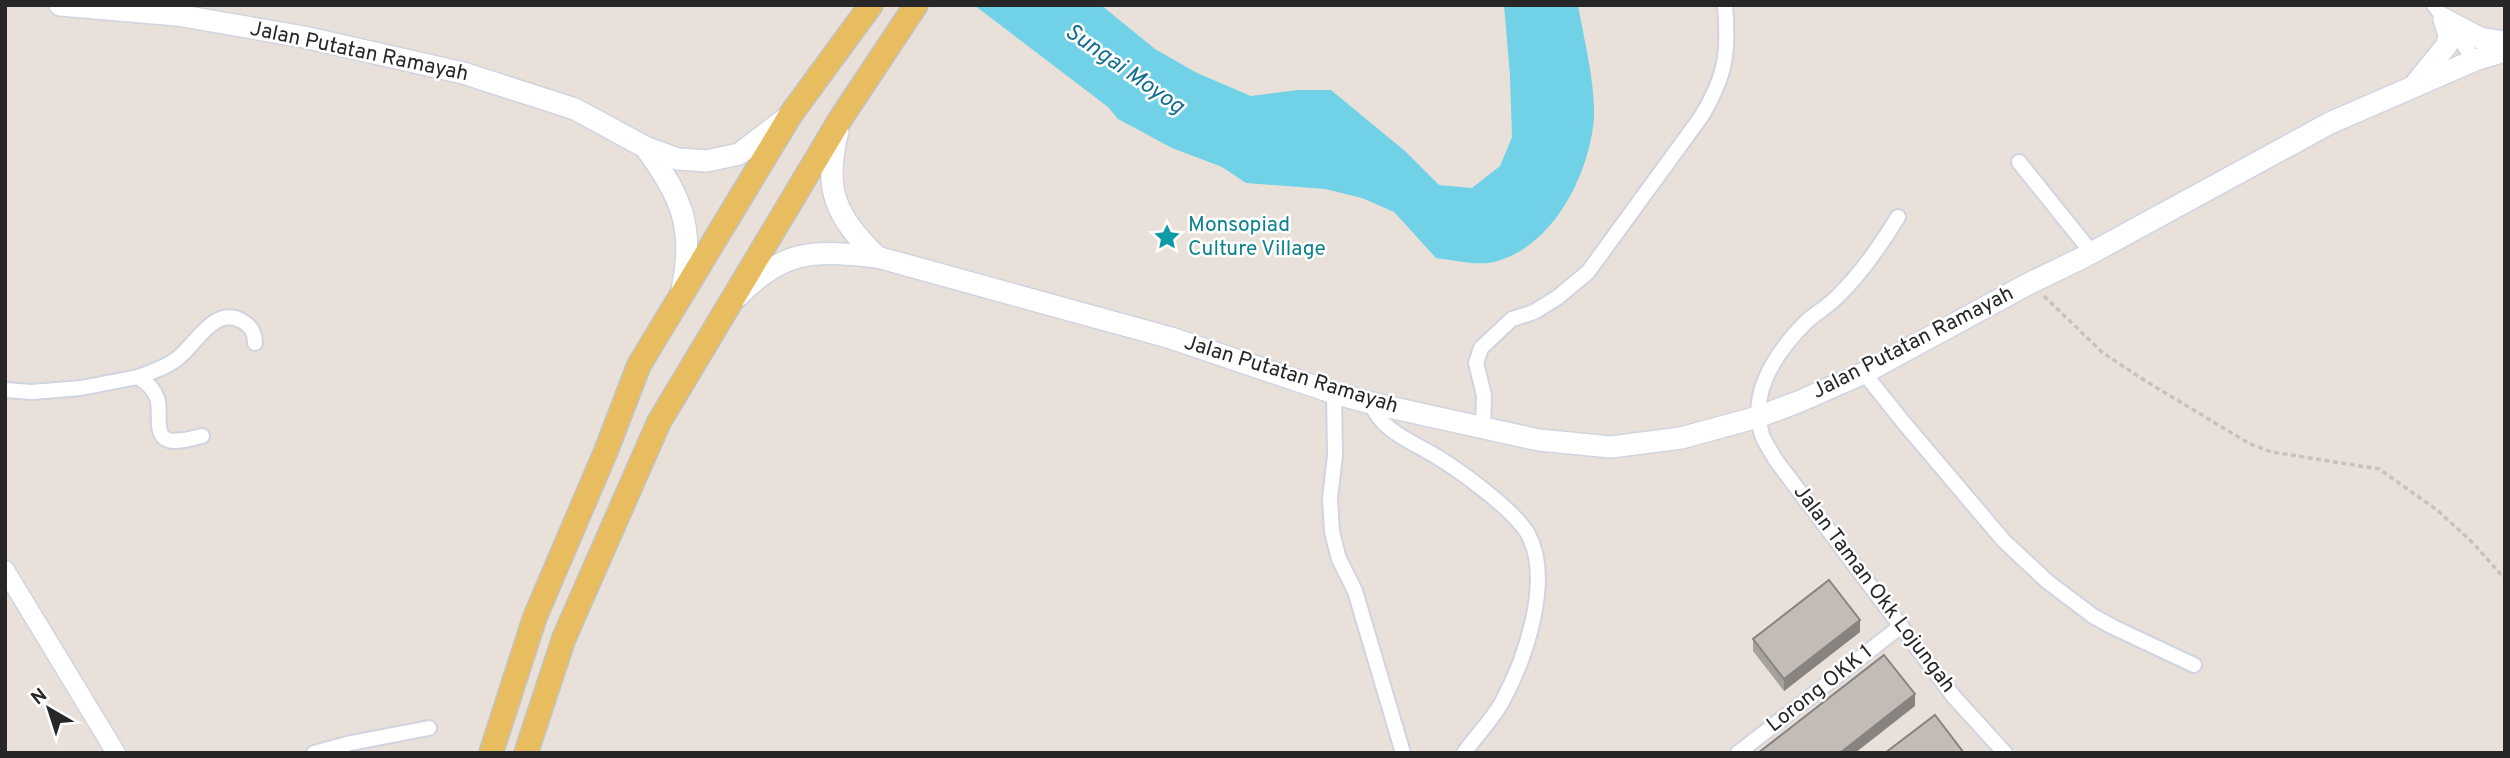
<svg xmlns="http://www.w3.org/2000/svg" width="2510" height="758" font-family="Overpass,sans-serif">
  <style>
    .water { fill: #71d2e7 }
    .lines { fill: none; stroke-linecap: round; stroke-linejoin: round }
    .minor-casing { stroke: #cfd4e0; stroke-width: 18 }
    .tertiary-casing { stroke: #cfd4e0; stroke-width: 21 }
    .secondary-casing { stroke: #cfd4e0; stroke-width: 24 }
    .primary-casing { stroke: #c3c3c3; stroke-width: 26 }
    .path { stroke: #c3c3c3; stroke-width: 3.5; stroke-dasharray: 5 3.5; stroke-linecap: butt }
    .minor { stroke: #fff; stroke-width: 14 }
    .tertiary { stroke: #fff; stroke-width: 18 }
    .secondary { stroke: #fff; stroke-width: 21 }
    .primary { stroke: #e8bd60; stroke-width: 23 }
    .wall { fill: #a7a19d }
    .shaded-wall { fill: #88837f }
    .building { fill: #c2bbb6; stroke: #88837f; stroke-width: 2 }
    .labels { text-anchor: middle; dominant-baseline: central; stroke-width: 5; stroke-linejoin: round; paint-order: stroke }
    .street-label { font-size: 21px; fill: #272727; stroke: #fff }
    .culture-label { font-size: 21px; fill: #0d838f; stroke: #fff; text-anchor: start }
    .water-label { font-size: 23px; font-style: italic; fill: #146f8f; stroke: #fff }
  </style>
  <rect width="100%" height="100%" fill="#e9e1d9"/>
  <path class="water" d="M974 5H1101L1155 49 1197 73 1251 96 1298 90H1331L1405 151 1439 185 1472 188 1500 166 1512 137 1510 76 1504 5H1578C1584 40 1598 93 1593 127 1586 180 1551 248 1494 262 1476 266 1454 260 1436 258L1394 212 1362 198 1325 189 1246 183 1222 167 1172 148 1118 119 1108 107Z"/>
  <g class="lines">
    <defs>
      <g id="minor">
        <polyline points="2434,5 2475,60"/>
        <polyline points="2019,162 2092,253"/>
        <path d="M1898 217C1881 245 1860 275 1836 298 1827 307 1816 313 1807 321 1778 350 1748 392 1762 435 1765 443 1771 451 1775 459L1954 697 2005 753"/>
        <polyline points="1864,373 1904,423 2004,541 2048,582 2093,616 2113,627 2194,665"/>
        <path d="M138 377C152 372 167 367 178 358 196 344 215 305 242 321 251 326 255 332 255 343"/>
        <path d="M5 390 32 392 81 388 138 377C146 382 154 389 157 398 162 410 153 435 168 440 178 443 193 438 202 436"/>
        <polyline points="1334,393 1335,456 1330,498 1332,532 1339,559 1355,591 1403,753"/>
        <path d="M1371 403C1381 432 1414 442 1439 458 1463 473 1514 510 1528 534 1553 580 1525 660 1502 702 1492 720 1476 736 1464 753"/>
        <path d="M1483 429 1484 395 1476 363 1481 348 1512 319 1534 312 1558 297 1588 272 1701 117C1726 76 1729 52 1725 5"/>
        <polyline points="314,753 351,743 429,728"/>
        <polyline points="1738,753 1901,626"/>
      </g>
      <polyline id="tertiary" points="5,570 116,753"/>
      <g id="secondary">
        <polyline points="60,5 177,15 304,37 463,73 575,109 645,147 678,159 707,161 739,154 785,119"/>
        <polyline points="2444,19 2480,38 2505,42"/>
        <polyline points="2417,82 2447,45 2449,35 2444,19"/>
        <path d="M838 131C823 190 835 215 877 257"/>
        <path d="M645 147C682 197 695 228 682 290"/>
        <path d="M738 296C786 249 812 250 877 257L1171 338 1334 393 1371 403 1539 440 1611 447 1681 438 1758 417 1798 402 1864 373 2030 283 2084 257 2330 123 2475 60 2505 51"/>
      </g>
      <g id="primary">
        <polyline points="491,753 535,617 606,451 639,365 791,114 871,5"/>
        <polyline points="526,753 564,638 659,422 841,118 916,5"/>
      </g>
    </defs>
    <use href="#minor" class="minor-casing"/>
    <use href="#tertiary" class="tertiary-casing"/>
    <use href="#secondary" class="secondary-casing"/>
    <use href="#primary" class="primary-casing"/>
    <polyline class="path" points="2044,296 2103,353 2144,380 2250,444 2272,452 2379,469 2437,510 2473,543 2505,579"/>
    <use href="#minor" class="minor"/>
    <use href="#tertiary" class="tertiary"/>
    <use href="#secondary" class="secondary"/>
    <use href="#primary" class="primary"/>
  </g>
  <polygon class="wall" points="1860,632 1784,691 1753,651 1753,639"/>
  <g class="shaded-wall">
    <polygon points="1860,620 1860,632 1784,691 1784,679"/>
    <polygon points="1915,694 1915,706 1855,753 1840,753"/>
  </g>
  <g class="building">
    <polygon points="1829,580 1860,620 1784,679 1753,639"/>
    <polygon points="1884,655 1915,694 1840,753 1758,753"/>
    <polygon points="1935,715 1964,753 1885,753"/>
  </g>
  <defs>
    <symbol id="sight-bare" viewBox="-9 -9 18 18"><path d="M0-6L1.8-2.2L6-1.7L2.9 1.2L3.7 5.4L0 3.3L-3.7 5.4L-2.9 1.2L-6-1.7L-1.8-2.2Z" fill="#0f9aa8" stroke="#fff" stroke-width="2.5" paint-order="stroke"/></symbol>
  </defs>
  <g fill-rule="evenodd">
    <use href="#sight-bare" x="1148" y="218" width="38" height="38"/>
  </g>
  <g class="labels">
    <g class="street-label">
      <text transform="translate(359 52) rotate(12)">Jalan Putatan Ramayah</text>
      <text transform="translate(1913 343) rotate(-27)">Jalan Putatan Ramayah</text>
      <text transform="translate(1291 375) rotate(17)">Jalan Putatan Ramayah</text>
      <text transform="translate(1874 589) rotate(53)">Jalan Taman Okk Lojungah</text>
      <text transform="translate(1820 689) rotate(-38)">Lorong OKK 1</text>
    </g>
    <g class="culture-label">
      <text x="1188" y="225">Monsopiad<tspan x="1188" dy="24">Culture Village</tspan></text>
    </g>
    <g class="water-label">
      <text transform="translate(1124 70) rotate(35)">Sungai Moyog</text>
    </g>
  </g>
  <rect width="2510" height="758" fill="none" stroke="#272727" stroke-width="14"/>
  <g transform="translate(49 709) rotate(321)" stroke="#ffffff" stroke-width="5" paint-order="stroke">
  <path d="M0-5L12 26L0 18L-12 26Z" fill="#272727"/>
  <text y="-10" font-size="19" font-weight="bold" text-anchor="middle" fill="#272727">N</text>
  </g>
</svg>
